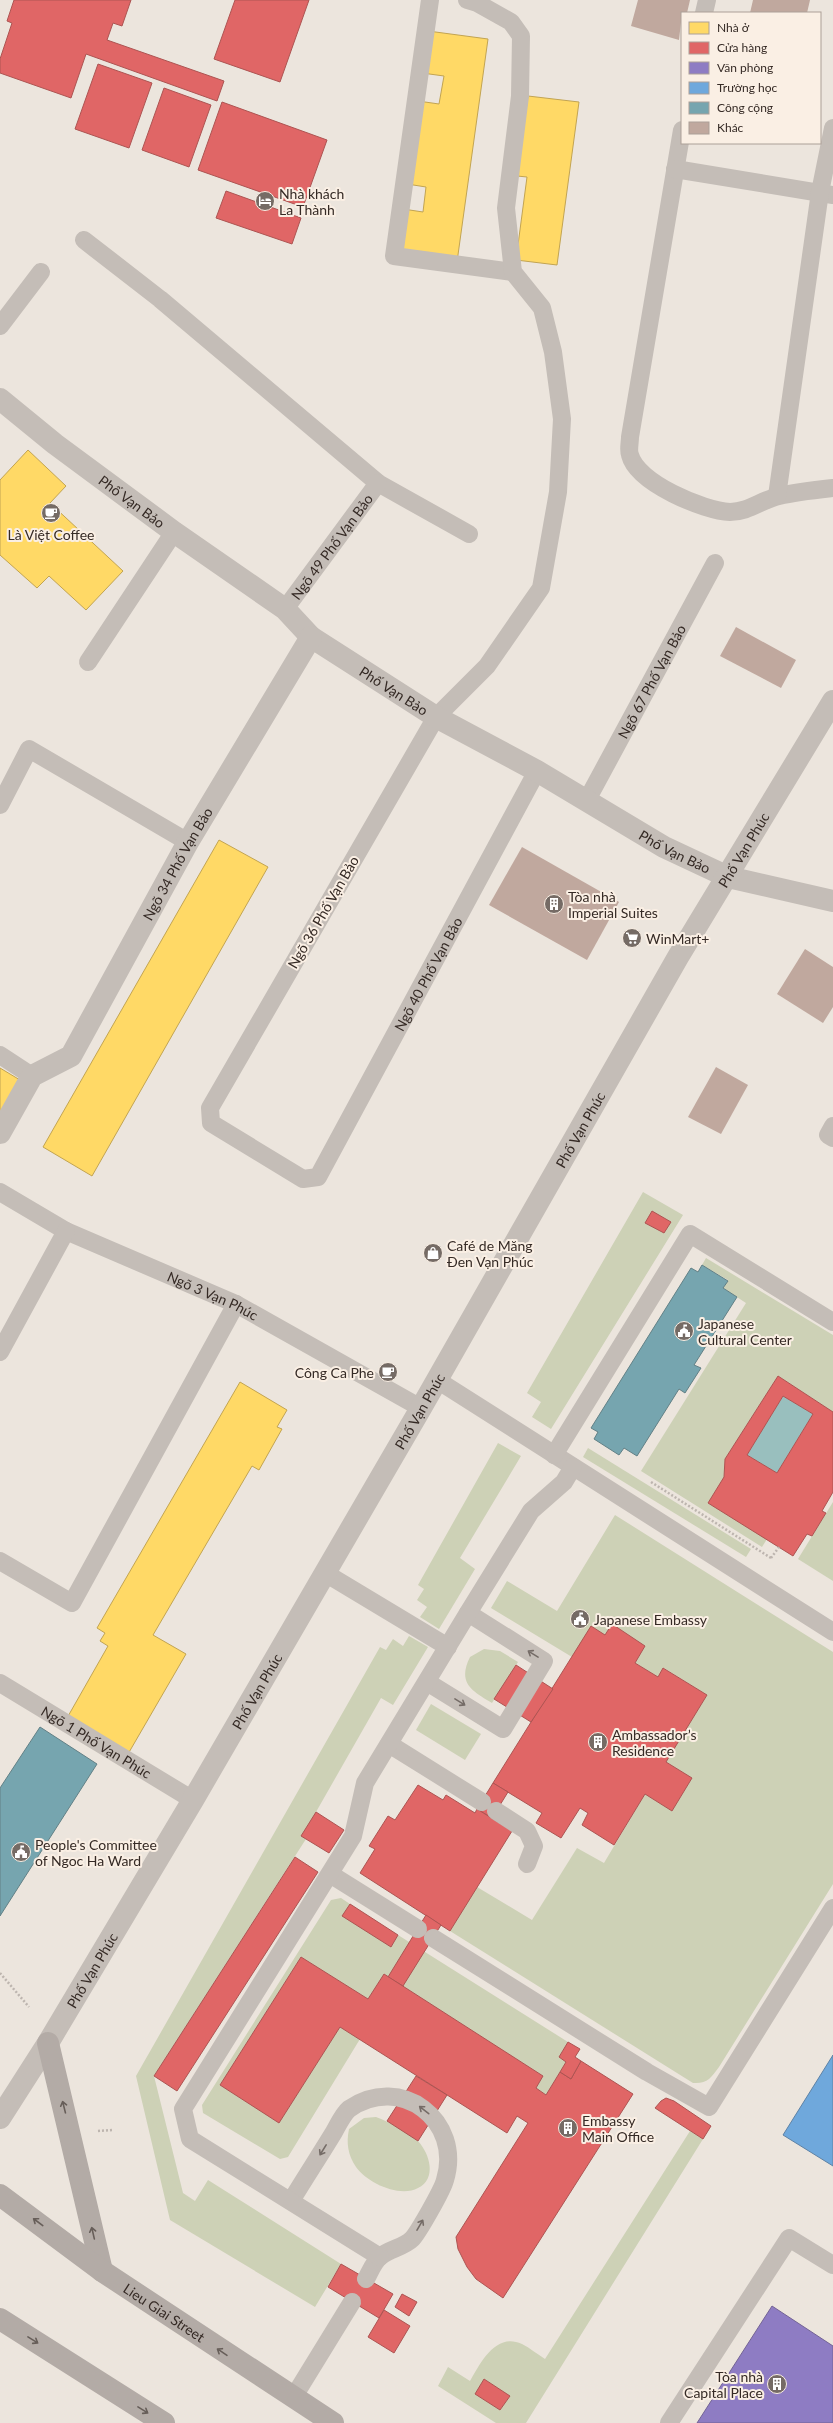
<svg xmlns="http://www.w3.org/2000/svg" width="833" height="2423" font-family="Lato,sans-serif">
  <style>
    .green { fill: #cdd1b6; fill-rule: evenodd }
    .water { fill: #99bfbe }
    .homes { fill: #ffd966; stroke: #c2a452 }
    .shops { fill: #e06666; stroke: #ad5452; fill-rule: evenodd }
    .offices { fill: #8e7cc3; stroke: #736394 }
    .schools { fill: #6fa8dc; stroke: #5e82a5 }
    .public { fill: #76a5af; stroke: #628086 }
    .building { fill: #c0a89e }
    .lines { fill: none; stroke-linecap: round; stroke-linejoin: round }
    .path { stroke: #bdb5af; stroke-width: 2.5; stroke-dasharray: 2 2; stroke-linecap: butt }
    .service { stroke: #c4bdb7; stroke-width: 18 }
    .minor { stroke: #c4bdb7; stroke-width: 22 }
    .tertiary { stroke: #c4bdb7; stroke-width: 22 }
    .primary { stroke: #b3aba6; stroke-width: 22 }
    .oneway { stroke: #756c67 }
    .oneway2 { stroke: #675e59 }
    .labels { text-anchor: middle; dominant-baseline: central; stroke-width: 4; stroke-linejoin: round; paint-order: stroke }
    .poi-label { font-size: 14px; fill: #352a25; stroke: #faefe4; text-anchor: start }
    .street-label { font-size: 14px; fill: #352a25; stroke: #faefe4 }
  </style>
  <rect width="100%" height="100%" fill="#ece5dd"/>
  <g class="green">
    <polygon points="643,1192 683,1215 551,1429 532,1417 541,1402 527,1393"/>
    <polygon points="706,1258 833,1335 833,1412 778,1376 725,1459 724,1477 708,1503 767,1539 762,1547 641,1471 746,1303 723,1288 728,1280 702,1265"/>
    <polygon points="498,1443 521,1456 460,1558 475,1569 439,1629 420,1617 427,1607 417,1600 424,1589 418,1585"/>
    <polygon points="588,1448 751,1549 746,1557 583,1457"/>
    <polygon points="833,1502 833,1581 798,1559"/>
    <path d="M615 1515 833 1652V1884L719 2067C711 2078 707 2084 693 2083L450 1931 477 1887 532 1920 577 1848 604 1863 645 1794 672 1811 692 1778 666 1762 707 1695 664 1668 658 1677 635 1663 645 1646 612 1624 605 1635 572 1657 491 1608 507 1581 557 1611Z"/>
    <polygon points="409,1636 428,1647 393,1705 381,1698 316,1812 306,1839 154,2076 183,2193 195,2201 208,2180 341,2264 315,2307 170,2220 136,2076 380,1647 386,1650 393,1639 403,1646"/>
    <path d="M484 1649 500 1651 518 1662 492 1703C472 1691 457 1683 470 1657Z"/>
    <polygon points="431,1704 481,1734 465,1760 416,1730"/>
    <polygon points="341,1898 350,1904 343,1916 391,1947 398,1935 568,2042 559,2057 566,2062 546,2095 536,2088 543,2076 384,1974 368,1999 301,1957 220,2085 279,2123 340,2027 360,2039 288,2157 280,2159 203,2113 202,2105 331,1900"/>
    <path d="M376 2117C389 2122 408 2131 418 2141 430 2154 437 2179 418 2188 400 2198 367 2183 356 2167 348 2155 346 2143 349 2129L364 2118Z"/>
    <path d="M690 2131 703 2139 526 2423H496L438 2386 448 2367 470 2381C481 2362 496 2332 522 2344 530 2348 537 2354 545 2359ZM484 2379 510 2396 500 2410 475 2394Z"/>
  </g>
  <polygon class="water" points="783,1396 813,1414 777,1473 747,1455"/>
  <g class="homes">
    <polygon points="428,31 488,39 457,262 396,254 403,209 423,212 426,187 407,184 418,101 439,104 444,76 422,73"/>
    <polygon points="528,96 579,102 557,265 516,260 527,177 517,176"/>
    <polygon points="28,450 66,486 50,503 123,571 86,610 49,576 37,588 0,555 0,480"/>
    <polygon points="219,840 268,867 92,1176 43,1147"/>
    <polygon points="0,1068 20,1080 0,1115"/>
    <polygon points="240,1382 287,1410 277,1427 282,1429 259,1470 252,1466 153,1635 186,1654 128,1754 67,1718 108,1646 100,1641 105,1633 97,1628"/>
  </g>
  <g class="shops">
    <polygon points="14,0 131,0 122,26 113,23 107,40 224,81 217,101 86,54 71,98 0,73 0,59 12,23 7,21"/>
    <polygon points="235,0 309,0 280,82 214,59"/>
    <polygon points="98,64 152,83 129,148 75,129"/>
    <polygon points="164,88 211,105 189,167 142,150"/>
    <polygon points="222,102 327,140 303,207 198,170"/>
    <polygon points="226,191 301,218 292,244 216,218"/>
    <polygon points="652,1211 671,1222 664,1233 645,1223"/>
    <path d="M778 1376 833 1412V1492L822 1511 826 1513 812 1536 807 1534 793 1556 708 1503 724 1477 725 1459ZM783 1396 813 1414 777 1473 747 1455Z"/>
    <polygon points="612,1624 645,1646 635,1663 658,1677 663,1668 707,1695 666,1762 692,1778 672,1811 645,1794 614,1845 582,1825 588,1813 580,1808 561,1838 536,1823 542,1813 493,1783 591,1626 605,1635"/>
    <polygon points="516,1665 553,1689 531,1722 494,1699"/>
    <polygon points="493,1783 508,1792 492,1818 477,1809"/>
    <polygon points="418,1785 443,1800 446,1795 475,1813 477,1809 512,1831 450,1931 360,1873 375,1849 369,1846 388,1816 395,1820"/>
    <polygon points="316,1812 344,1830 329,1853 301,1836"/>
    <polygon points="295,1857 318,1872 177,2091 154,2076"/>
    <polygon points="350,1904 398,1935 391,1947 342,1916"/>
    <polygon points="426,1915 441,1925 403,1986 388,1977"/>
    <polygon points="301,1957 368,1999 384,1974 543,2076 536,2088 546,2095 560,2072 571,2079 581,2061 633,2094 503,2298 476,2279 467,2267 458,2249 456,2237 528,2123 517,2116 507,2133 340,2027 279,2123 220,2085"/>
    <polygon points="568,2042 580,2049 575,2057 581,2061 571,2079 560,2072 566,2062 559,2057"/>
    <polygon points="416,2076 447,2095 418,2141 387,2121"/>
    <polygon points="666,2098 674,2101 711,2126 703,2139 655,2108 661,2101"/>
    <polygon points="341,2264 393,2294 379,2318 328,2287"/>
    <polygon points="402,2294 417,2302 409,2316 395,2307"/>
    <polygon points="384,2310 410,2326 394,2353 368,2337"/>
    <polygon points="484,2379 510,2396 500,2410 475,2394"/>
  </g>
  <polygon class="offices" points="772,2306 833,2346 833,2423 697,2423"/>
  <polygon class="schools" points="833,2055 833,2166 783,2135"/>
  <g class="public">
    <polygon points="702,1265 728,1281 723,1288 737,1297 694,1365 701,1368 685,1393 679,1389 637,1456 624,1448 619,1455 594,1439 598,1432 591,1428 691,1268 698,1272"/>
    <polygon points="40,1727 97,1764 0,1916 0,1788"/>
  </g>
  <g class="building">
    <polygon points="638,0 690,0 687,13 682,13 679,40 631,26"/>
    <polygon points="753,0 810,0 807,13 750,13"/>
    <polygon points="736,627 796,660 781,688 720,656"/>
    <polygon points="522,847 619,902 587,960 489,905"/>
    <polygon points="805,949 833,967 833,1007 823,1023 777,994"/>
    <polygon points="716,1067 748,1085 721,1134 688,1117"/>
  </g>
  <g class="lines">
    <g class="path">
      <polyline points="651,1482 771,1558"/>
      <polyline points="771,1558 779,1547"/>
      <polyline points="0,1973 29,2007"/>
      <polyline points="98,2131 113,2130"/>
    </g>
    <g class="service">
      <polyline points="430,0 394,256 513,272"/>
      <path id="s1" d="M467 0 477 3 511 22 521 36 520 96 506 208 513 272 542 308 553 352 562 419 558 492 541 588 487 666 436 717 210 1108 211 1123 303 1179 318 1177 537 771"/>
      <polyline points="704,13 707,0"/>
      <path d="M682 130 630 437C630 443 628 450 630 455 637 483 704 511 730 512 749 512 761 500 779 496 796 492 815 490 833 488"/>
      <polyline points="675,169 833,195"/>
      <polyline points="84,240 160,299 378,483 469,534"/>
      <polyline points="0,326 41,272"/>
      <polyline points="777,496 820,192 833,128"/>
      <path id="s2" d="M285 609 378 483"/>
      <polyline points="88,662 174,532"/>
      <path id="s3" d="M587 800 715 563"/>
      <polyline points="0,805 29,749 188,842"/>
      <polyline points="0,1055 32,1076"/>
      <polyline points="833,1126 828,1135 833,1138"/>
      <path id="s4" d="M0 1192 66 1231 236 1304 421 1408"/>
      <polyline points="0,1352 66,1231"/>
      <polyline points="437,1380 833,1632"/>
      <polyline points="554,1455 690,1234 833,1322"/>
      <polyline points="0,1561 72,1603 236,1304"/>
      <polyline points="325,1573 448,1647"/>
      <polyline points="427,1682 503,1729 544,1661 468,1613"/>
      <path id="s5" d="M0 1683 193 1800"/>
      <polyline points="389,1744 482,1802"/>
      <polyline points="496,1811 527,1831 534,1846 527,1864"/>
      <polyline points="330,1874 418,1929"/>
      <polyline points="433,1938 647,2072 709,2107 833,1908"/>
      <path d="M291 2201C305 2178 320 2155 334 2132 338 2125 343 2114 349 2109 401 2073 463 2121 445 2180 443 2189 418 2233 412 2239 404 2247 390 2249 381 2256 374 2261 370 2272 366 2279"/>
      <polyline points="380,2257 190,2139 183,2109 353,1836 365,1783 468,1613 531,1511 564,1482 573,1467"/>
      <polyline points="293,2398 352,2302"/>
      <polyline points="669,2423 789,2238 833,2265"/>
    </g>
    <g class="minor">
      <path id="s6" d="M0 399 55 444 174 532 285 609 311 637 436 717 537 771 664 847 728 877 833 901"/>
      <path id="s7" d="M0 1133 32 1076 71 1056 188 842 311 637"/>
    </g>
    <path class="tertiary" id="s8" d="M0 2118 48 2043 193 1800 421 1408 678 957 833 701"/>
    <g class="primary">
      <polyline points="48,2043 102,2271"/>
      <path id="s9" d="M0 2195 102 2271 333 2423"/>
      <polyline points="0,2319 164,2423"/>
    </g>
  </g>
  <defs><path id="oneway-shaft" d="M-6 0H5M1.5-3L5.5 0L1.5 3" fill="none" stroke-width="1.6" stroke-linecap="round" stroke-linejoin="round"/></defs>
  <g class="oneway">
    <use href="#oneway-shaft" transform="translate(533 1654) rotate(-148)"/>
    <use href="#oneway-shaft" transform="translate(460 1702) rotate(32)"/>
    <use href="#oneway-shaft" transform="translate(424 2110) rotate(-142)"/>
    <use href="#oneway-shaft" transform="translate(323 2150) rotate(122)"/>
    <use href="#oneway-shaft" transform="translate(420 2225) rotate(-60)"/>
  </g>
  <g class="oneway2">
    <use href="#oneway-shaft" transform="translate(64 2107) rotate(-104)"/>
    <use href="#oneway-shaft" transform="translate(38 2222) rotate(-143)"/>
    <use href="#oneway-shaft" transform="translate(93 2233) rotate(-103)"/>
    <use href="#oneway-shaft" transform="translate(33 2340) rotate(32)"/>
    <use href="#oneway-shaft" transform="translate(222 2352) rotate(-146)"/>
    <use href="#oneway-shaft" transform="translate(143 2410) rotate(32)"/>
  </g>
  <defs>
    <symbol id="hotel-disc" viewBox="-11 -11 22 22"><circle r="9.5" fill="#756b65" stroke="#faefe4"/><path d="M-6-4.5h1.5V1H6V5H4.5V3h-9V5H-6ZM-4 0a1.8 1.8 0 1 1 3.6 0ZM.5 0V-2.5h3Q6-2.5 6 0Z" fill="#fff"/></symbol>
    <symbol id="cafe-disc" viewBox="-11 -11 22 22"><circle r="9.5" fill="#756b65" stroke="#faefe4"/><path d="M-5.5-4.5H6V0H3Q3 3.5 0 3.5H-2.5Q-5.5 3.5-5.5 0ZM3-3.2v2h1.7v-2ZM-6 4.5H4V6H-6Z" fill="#fff"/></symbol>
    <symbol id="building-disc" viewBox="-11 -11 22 22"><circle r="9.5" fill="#756b65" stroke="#faefe4"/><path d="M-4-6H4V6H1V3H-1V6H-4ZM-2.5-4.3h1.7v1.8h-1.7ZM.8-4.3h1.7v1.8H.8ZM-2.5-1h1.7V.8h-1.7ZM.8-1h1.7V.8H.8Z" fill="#fff"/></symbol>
    <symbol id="supermarket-disc" viewBox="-11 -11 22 22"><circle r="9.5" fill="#756b65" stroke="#faefe4"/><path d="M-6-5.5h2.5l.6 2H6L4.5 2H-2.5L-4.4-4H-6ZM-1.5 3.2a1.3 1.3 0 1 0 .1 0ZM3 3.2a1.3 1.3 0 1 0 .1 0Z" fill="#fff"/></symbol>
    <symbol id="shop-disc" viewBox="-11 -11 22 22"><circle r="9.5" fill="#756b65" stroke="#faefe4"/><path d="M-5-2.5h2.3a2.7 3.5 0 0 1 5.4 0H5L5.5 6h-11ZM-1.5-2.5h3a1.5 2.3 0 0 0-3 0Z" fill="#fff"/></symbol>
    <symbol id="civic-disc" viewBox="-11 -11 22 22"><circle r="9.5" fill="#756b65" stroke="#faefe4"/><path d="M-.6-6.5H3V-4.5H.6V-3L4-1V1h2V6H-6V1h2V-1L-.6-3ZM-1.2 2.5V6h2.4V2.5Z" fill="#fff"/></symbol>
  </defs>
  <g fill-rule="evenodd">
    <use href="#hotel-disc" x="254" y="190" width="22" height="22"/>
    <use href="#cafe-disc" x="40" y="502" width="22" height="22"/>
    <use href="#building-disc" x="543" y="893" width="22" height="22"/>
    <use href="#supermarket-disc" x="621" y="927" width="22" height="22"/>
    <use href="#shop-disc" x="422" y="1242" width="22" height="22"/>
    <use href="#civic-disc" x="673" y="1320" width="22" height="22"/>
    <use href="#cafe-disc" x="377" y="1361" width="22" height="22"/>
    <use href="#civic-disc" x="569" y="1608" width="22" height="22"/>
    <use href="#building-disc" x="587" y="1731" width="22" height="22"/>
    <use href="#civic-disc" x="10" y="1841" width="22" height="22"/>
    <use href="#building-disc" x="557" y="2117" width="22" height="22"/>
    <use href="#building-disc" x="766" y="2373" width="22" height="22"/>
  </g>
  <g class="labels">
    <g class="poi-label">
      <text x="279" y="193">Nhà khách<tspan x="279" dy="16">La Thành</tspan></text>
      <text x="51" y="534" text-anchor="middle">Là Việt Coffee</text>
      <text x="568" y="896">Tòa nhà<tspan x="568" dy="16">Imperial Suites</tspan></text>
      <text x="646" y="938">WinMart+</text>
      <text x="447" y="1245">Café de Măng<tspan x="447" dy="16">Đen Vạn Phúc</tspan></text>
      <text x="698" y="1323">Japanese<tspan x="698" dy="16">Cultural Center</tspan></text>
      <text x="374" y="1372" text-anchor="end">Công Ca Phe</text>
      <text x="594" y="1619">Japanese Embassy</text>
      <text x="612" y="1734">Ambassador’s<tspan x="612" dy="16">Residence</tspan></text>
      <text x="35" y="1844">People's Committee<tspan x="35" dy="16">of Ngoc Ha Ward</tspan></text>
      <text x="582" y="2120">Embassy<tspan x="582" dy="16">Main Office</tspan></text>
      <text x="763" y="2376" text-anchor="end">Tòa nhà<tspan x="763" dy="16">Capital Place</tspan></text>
    </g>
    <g class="street-label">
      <text stroke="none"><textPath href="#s6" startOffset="167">Phố Vạn Bảo</textPath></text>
      <text stroke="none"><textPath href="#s2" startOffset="78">Ngõ 49 Phố Vạn Bảo</textPath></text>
      <text stroke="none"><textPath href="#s3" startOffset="135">Ngõ 67 Phố Vạn Bảo</textPath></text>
      <text stroke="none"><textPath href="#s6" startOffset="491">Phố Vạn Bảo</textPath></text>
      <text stroke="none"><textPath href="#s6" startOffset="815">Phố Vạn Bảo</textPath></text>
      <text stroke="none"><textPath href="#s8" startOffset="1470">Phố Vạn Phúc</textPath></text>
      <text stroke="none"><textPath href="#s7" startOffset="329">Ngõ 34 Phố Vạn Bảo</textPath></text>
      <text transform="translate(323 912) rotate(-60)">Ngõ 36 Phố Vạn Bảo</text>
      <text stroke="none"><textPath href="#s1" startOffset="1621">Ngõ 40 Phố Vạn Bảo</textPath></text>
      <text stroke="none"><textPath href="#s8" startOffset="1146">Phố Vạn Phúc</textPath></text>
      <text stroke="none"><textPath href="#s4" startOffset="237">Ngõ 3 Vạn Phúc</textPath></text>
      <text stroke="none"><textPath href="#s8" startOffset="822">Phố Vạn Phúc</textPath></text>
      <text stroke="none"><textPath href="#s8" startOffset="498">Phố Vạn Phúc</textPath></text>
      <text stroke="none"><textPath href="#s5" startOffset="113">Ngõ 1 Phố Vạn Phúc</textPath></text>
      <text stroke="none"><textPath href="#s8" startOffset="174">Phố Vạn Phúc</textPath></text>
      <text stroke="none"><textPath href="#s9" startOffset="202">Lieu Giai Street</textPath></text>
    </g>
  </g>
  <rect x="681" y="12" width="140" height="132" fill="#faefe4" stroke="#aba098"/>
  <rect x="689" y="22" width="20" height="12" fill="#ffd966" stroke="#aba098"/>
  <text x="717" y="32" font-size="12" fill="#352a25">Nhà ở</text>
  <rect x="689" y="42" width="20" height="12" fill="#e06666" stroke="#aba098"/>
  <text x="717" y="52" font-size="12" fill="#352a25">Cửa hàng</text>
  <rect x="689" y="62" width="20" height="12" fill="#8e7cc3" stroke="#aba098"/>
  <text x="717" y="72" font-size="12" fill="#352a25">Văn phòng</text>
  <rect x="689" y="82" width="20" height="12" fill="#6fa8dc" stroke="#aba098"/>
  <text x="717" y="92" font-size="12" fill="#352a25">Trường học</text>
  <rect x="689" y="102" width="20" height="12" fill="#76a5af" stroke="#aba098"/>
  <text x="717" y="112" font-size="12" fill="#352a25">Công cộng</text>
  <rect x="689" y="122" width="20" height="12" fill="#c0a89e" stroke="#aba098"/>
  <text x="717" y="132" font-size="12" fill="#352a25">Khác</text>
</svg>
